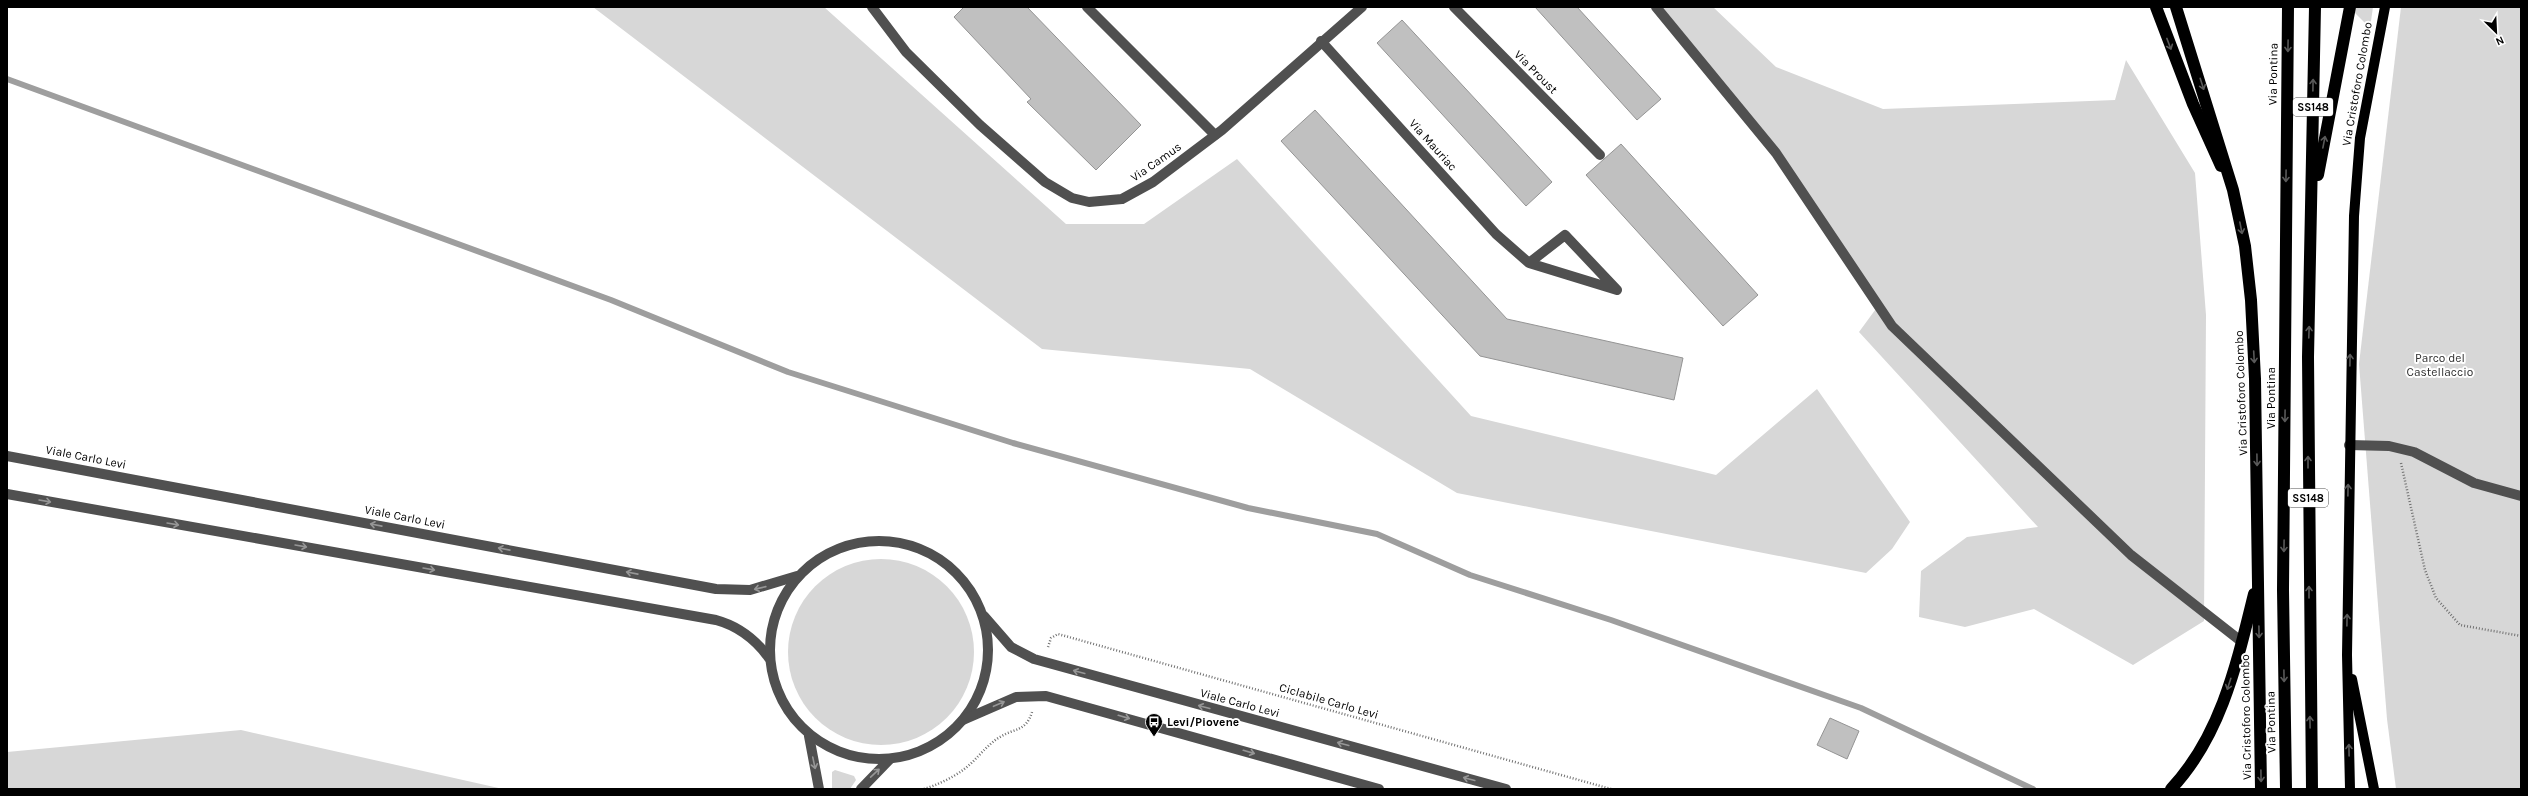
<svg xmlns="http://www.w3.org/2000/svg" width="2528" height="796" font-family="Karla,sans-serif">
  <style>
    .green { fill: #d7d7d7 }
    .lines { fill: none; stroke-linecap: round; stroke-linejoin: round }
    .stream { stroke: #9e9e9e; stroke-width: 6 }
    .building { fill: #c0c0c0; stroke: #949494 }
    .path { stroke: #727272; stroke-width: 2.5; stroke-dasharray: 1 2; stroke-linecap: butt }
    .minor { stroke: #505050; stroke-width: 10 }
    .major { stroke: #000; stroke-width: 10 }
    .highway { stroke: #000; stroke-width: 12 }
    .oneway { stroke: #595959 }
    .oneway2 { stroke: #969696 }
    .labels { text-anchor: middle; dominant-baseline: central; stroke-width: 4; stroke-linejoin: round; paint-order: stroke }
    .shield { fill: #fff; stroke: #4c4c4c; stroke-width: 1 }
    .shield-label { font-size: 11px; font-weight: bold; fill: #000 }
    .street-label { font-size: 12px; fill: #000; stroke: #fff }
    .park-label { font-size: 12px; fill: #2e2e2e; stroke: #fff }
    .poi-label { font-size: 12px; font-weight: bold; fill: #000; stroke: #fff; text-anchor: start }
  </style>
  <rect width="100%" height="100%" fill="#fff"/>
  <g class="green">
    <polygon points="593,7 824,7 1066,224 1144,224 1237,159 1471,416 1716,475 1817,389 1910,522 1892,549 1866,573 1457,493 1250,369 1042,349"/>
    <polygon points="1656,7 1713,7 1776,67 1883,109 2115,100 2126,60 2195,173 2206,315 2204,621 2133,665 2034,609 1965,627 1919,617 1921,571 1967,537 2038,527 1859,332 1878,306 1807,199"/>
    <polygon points="2349,7 2373,7 2370,28"/>
    <polygon points="2401,7 2521,7 2521,789 2396,789 2387,719 2359,364"/>
    <circle cx="881" cy="652" r="93"/>
    <polygon points="241,730 503,789 7,789 7,752"/>
    <polygon points="835,770 854,776 856,780 850,789 832,789 832,772"/>
  </g>
  <g class="lines">
    <polyline class="stream" points="7,79 611,300 788,372 1013,443 1248,508 1377,534 1470,575 1611,620 1861,708 2033,789"/>
  </g>
  <g class="building">
    <polygon points="964,7 1027,7 1141,125 1096,170 1027,102 1031,99 954,17"/>
    <polygon points="1535,7 1577,7 1661,99 1637,120"/>
    <polygon points="1402,20 1552,182 1526,206 1377,43"/>
    <polygon points="1315,110 1507,319 1683,358 1674,400 1480,356 1281,141"/>
    <polygon points="1621,144 1758,295 1723,326 1586,175"/>
    <polygon points="1830,718 1859,731 1847,759 1817,745"/>
  </g>
  <g class="lines">
    <g class="path">
      <polyline points="2401,463 2425,570 2436,598 2460,625 2521,636"/>
      <polyline points="1048,647 1051,638 1058,634 1611,789"/>
      <path d="M924 789C937 785 952 778 963 770 976 761 986 745 1000 737 1014 728 1026 732 1032 712"/>
    </g>
    <g class="minor">
      <polyline points="872,7 906,52 980,125 1045,182 1072,198 1089,202 1122,199 1153,182 1222,130 1362,7"/>
      <polyline points="1087,7 1215,135"/>
      <polyline points="1454,7 1600,155"/>
      <polyline points="1656,7 1776,153 1892,326 2131,555 2242,642"/>
      <polyline points="1321,41 1496,234 1529,263 1617,290 1565,235 1529,263"/>
      <polyline points="2349,445 2389,446 2414,452 2474,483 2521,496"/>
      <polyline points="7,456 716,589 750,590 797,576"/>
      <path d="M7 494 716 620C738 626 756 640 769 658"/>
      <circle cx="879" cy="650" r="109"/>
      <polyline points="984,616 1011,647 1034,659 1506,789"/>
      <polyline points="963,720 1016,697 1046,696 1379,789"/>
      <polyline points="809,736 819,789"/>
      <polyline points="861,789 890,759"/>
    </g>
    <g class="major">
      <polyline points="2352,679 2374,789"/>
      <polyline points="2350,789 2347,655 2354,216 2360,138 2385,7"/>
    </g>
    <g class="highway">
      <polyline points="2156,7 2193,104 2221,166"/>
      <polyline points="2176,7 2233,190 2245,246 2251,300 2255,379 2261,789"/>
      <polyline points="2318,175 2350,7"/>
      <path d="M2171 789C2221 736 2237 663 2254 594"/>
      <polyline points="2286,789 2283,590 2288,7"/>
      <polyline points="2312,789 2308,357 2315,7"/>
    </g>
  </g>
  <defs><path id="oneway-shaft" d="M-6 0H5M1.5-3L5.5 0L1.5 3" fill="none" stroke-width="1.6" stroke-linecap="round" stroke-linejoin="round"/></defs>
  <g class="oneway">
    <use href="#oneway-shaft" transform="translate(2169 44) rotate(69)"/>
    <use href="#oneway-shaft" transform="translate(2288 46) rotate(91)"/>
    <use href="#oneway-shaft" transform="translate(2202 84) rotate(72)"/>
    <use href="#oneway-shaft" transform="translate(2313 85) rotate(-89)"/>
    <use href="#oneway-shaft" transform="translate(2324 142) rotate(-79)"/>
    <use href="#oneway-shaft" transform="translate(2286 176) rotate(91)"/>
    <use href="#oneway-shaft" transform="translate(2241 228) rotate(79)"/>
    <use href="#oneway-shaft" transform="translate(2309 332) rotate(-88)"/>
    <use href="#oneway-shaft" transform="translate(2254 357) rotate(87)"/>
    <use href="#oneway-shaft" transform="translate(2350 360) rotate(-89)"/>
    <use href="#oneway-shaft" transform="translate(2285 416) rotate(91)"/>
    <use href="#oneway-shaft" transform="translate(2257 460) rotate(89)"/>
    <use href="#oneway-shaft" transform="translate(2308 462) rotate(-90)"/>
    <use href="#oneway-shaft" transform="translate(2348 490) rotate(-89)"/>
    <use href="#oneway-shaft" transform="translate(2284 546) rotate(91)"/>
    <use href="#oneway-shaft" transform="translate(2309 592) rotate(-90)"/>
    <use href="#oneway-shaft" transform="translate(2347 620) rotate(-89)"/>
    <use href="#oneway-shaft" transform="translate(2259 632) rotate(89)"/>
    <use href="#oneway-shaft" transform="translate(2284 676) rotate(89)"/>
    <use href="#oneway-shaft" transform="translate(2229 684) rotate(108)"/>
    <use href="#oneway-shaft" transform="translate(2310 722) rotate(-91)"/>
    <use href="#oneway-shaft" transform="translate(2349 750) rotate(-91)"/>
    <use href="#oneway-shaft" transform="translate(2261 776) rotate(89)"/>
  </g>
  <g class="oneway2">
    <use href="#oneway-shaft" transform="translate(45 501) rotate(10)"/>
    <use href="#oneway-shaft" transform="translate(173 524) rotate(10)"/>
    <use href="#oneway-shaft" transform="translate(376 525) rotate(-169)"/>
    <use href="#oneway-shaft" transform="translate(301 546) rotate(10)"/>
    <use href="#oneway-shaft" transform="translate(504 549) rotate(-169)"/>
    <use href="#oneway-shaft" transform="translate(429 569) rotate(10)"/>
    <use href="#oneway-shaft" transform="translate(632 573) rotate(-169)"/>
    <use href="#oneway-shaft" transform="translate(760 588) rotate(167)"/>
    <use href="#oneway-shaft" transform="translate(1079 672) rotate(-165)"/>
    <use href="#oneway-shaft" transform="translate(999 704) rotate(-23)"/>
    <use href="#oneway-shaft" transform="translate(1204 707) rotate(-165)"/>
    <use href="#oneway-shaft" transform="translate(1124 717) rotate(16)"/>
    <use href="#oneway-shaft" transform="translate(1343 744) rotate(-165)"/>
    <use href="#oneway-shaft" transform="translate(1249 752) rotate(16)"/>
    <use href="#oneway-shaft" transform="translate(814 763) rotate(78)"/>
    <use href="#oneway-shaft" transform="translate(875 773) rotate(-43)"/>
    <use href="#oneway-shaft" transform="translate(1469 779) rotate(-165)"/>
  </g>
  <defs>
    <symbol id="bus-pin" viewBox="-11 -11 22 30"><path d="M0 17L-7.5 6A9.5 9.5 0 1 1 7.5 6Z" fill="#000" stroke="#fff"/><path d="M-5-6H5V4H4V6H2V4H-2V6H-4V4H-5ZM-3.5-4V0h7V-4ZM-3.5 1.2v1.5H-2V1.2ZM2 1.2v1.5H3.5V1.2Z" fill="#fff"/></symbol>
  </defs>
  <g fill-rule="evenodd">
    <use href="#bus-pin" x="1144" y="712" width="20" height="27"/>
  </g>
  <g class="labels">
    <g class="shield">
      <rect x="2293" y="98" width="40" height="18" rx="3"/>
      <rect x="2288" y="489" width="40" height="18" rx="3"/>
    </g>
    <g class="shield-label">
      <text x="2313" y="107">SS148</text>
      <text x="2308" y="498">SS148</text>
    </g>
    <g class="street-label">
      <text transform="translate(1536 72) rotate(45)">Via Proust</text>
      <text transform="translate(2273 74) rotate(-89)">Via Pontina</text>
      <text transform="translate(2357 84) rotate(-80)">Via Cristoforo Colombo</text>
      <text transform="translate(1433 145) rotate(48)">Via Mauriac</text>
      <text transform="translate(1156 162) rotate(-35)">Via Camus</text>
      <text transform="translate(2241 393) rotate(-92)">Via Cristoforo Colombo</text>
      <text transform="translate(2271 398) rotate(-90)">Via Pontina</text>
      <text transform="translate(86 457) rotate(11)">Viale Carlo Levi</text>
      <text transform="translate(405 517) rotate(11)">Viale Carlo Levi</text>
      <text transform="translate(1329 701) rotate(16)">Ciclabile Carlo Levi</text>
      <text transform="translate(1240 703) rotate(15)">Viale Carlo Levi</text>
      <text transform="translate(2246 717) rotate(-91)">Via Cristoforo Colombo</text>
      <text transform="translate(2271 722) rotate(-91)">Via Pontina</text>
    </g>
    <g class="park-label">
      <text x="2440" y="358">Parco del<tspan x="2440" dy="14">Castellaccio</tspan></text>
    </g>
    <g class="poi-label">
      <text x="1167" y="722">Levi/Piovene</text>
    </g>
  </g>
  <rect width="2528" height="796" fill="none" stroke="#000000" stroke-width="16"/>
  <g transform="translate(2496 32) rotate(156)" stroke="#ffffff" stroke-width="3" paint-order="stroke">
  <path d="M0-3L7 15L0 10L-7 15Z" fill="#000000"/>
  <text y="-6" font-size="11" font-weight="bold" text-anchor="middle" fill="#000000">N</text>
  </g>
</svg>
